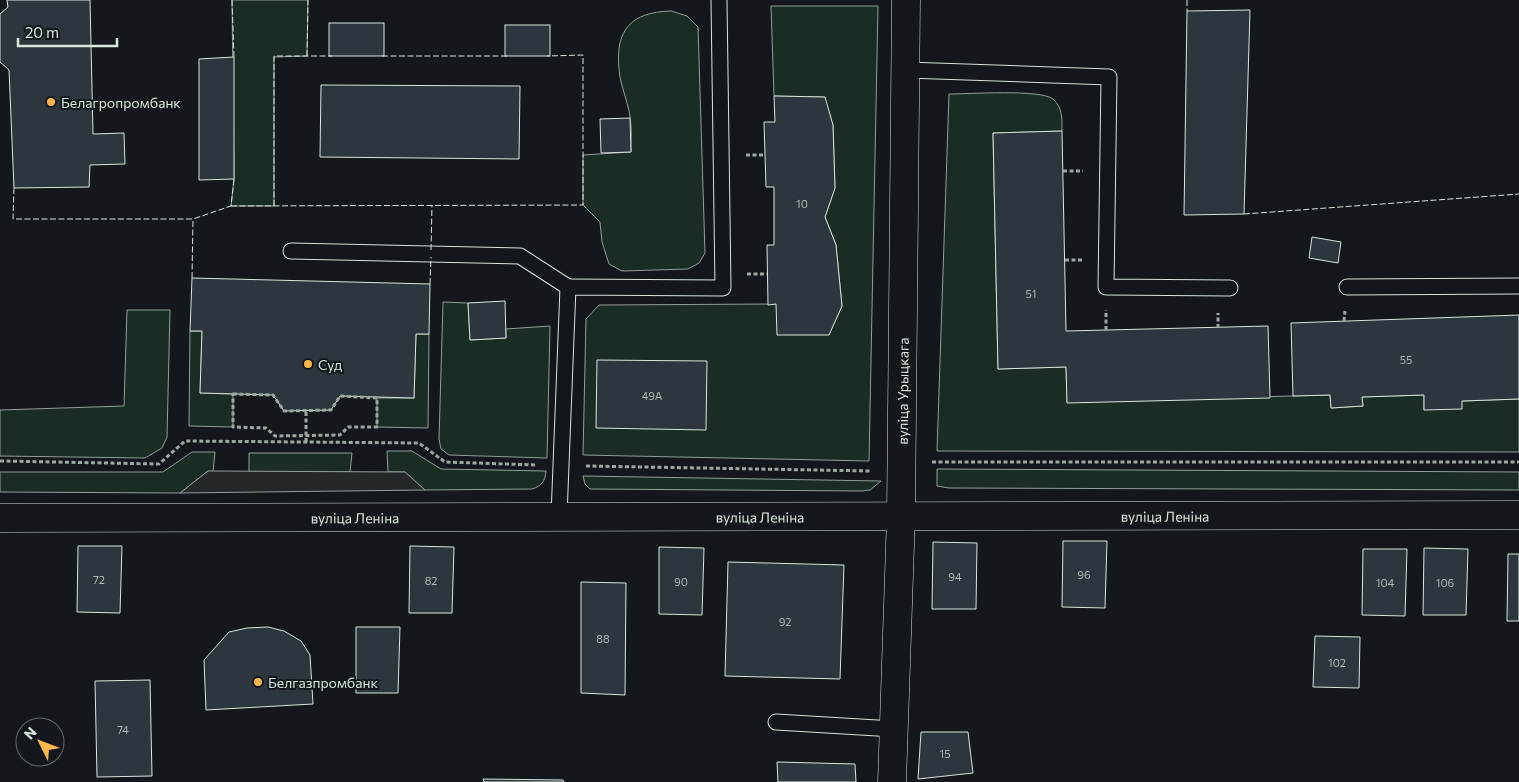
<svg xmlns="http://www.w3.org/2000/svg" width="1519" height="782" font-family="Commissioner,sans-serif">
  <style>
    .green { fill: #1a2d24; stroke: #939e99 }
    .parking { fill: #24282b; stroke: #939e99 }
    .building { fill: #2c363c; stroke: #d8e6dc }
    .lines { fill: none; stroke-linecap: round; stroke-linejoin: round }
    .service-casing { stroke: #d8e6dc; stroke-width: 17 }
    .minor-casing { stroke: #d8e6dc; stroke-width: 29 }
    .tertiary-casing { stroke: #d8e6dc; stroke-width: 29 }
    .path { stroke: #9da8a2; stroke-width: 3; stroke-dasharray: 4 2.5; stroke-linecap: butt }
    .service { stroke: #14181c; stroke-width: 15 }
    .minor { stroke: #14181c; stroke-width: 28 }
    .tertiary { stroke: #14181c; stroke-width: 28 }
    .fence { stroke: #d8e6dc; stroke-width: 1; stroke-dasharray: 6 2.5; stroke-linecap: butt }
    .poi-dot { fill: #ffb74d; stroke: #14181c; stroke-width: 2 }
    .labels { text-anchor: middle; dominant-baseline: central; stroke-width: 4; stroke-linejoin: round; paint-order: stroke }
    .number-label { font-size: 11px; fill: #adbab4 }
    .poi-label { font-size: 14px; fill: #d8e6dc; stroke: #14181c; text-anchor: start }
    .street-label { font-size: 14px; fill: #d8e6dc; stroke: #14181c }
  </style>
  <rect width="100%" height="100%" fill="#14181c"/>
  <g class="green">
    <polygon points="232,0 308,0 307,56 274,57 274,206 231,206 234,179"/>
    <polygon points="771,6 878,6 869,461 583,455 586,319 599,305 776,304 829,334 842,306 836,245 825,217 835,188 833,125 824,97 774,96"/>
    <path d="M671 11 687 16 698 27 705 253 699 263 688 269 622 271 609 264 602 242 600 222 583 205V155L631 152C631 140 632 128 630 117 628 101 620 85 619 69 615 29 632 12 671 11Z"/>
    <path d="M949 94C969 94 1040 89 1053 99 1063 108 1062 119 1062 131L993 133 998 369 1066 367 1067 402 1330 395 1331 408 1363 406 1362 397 1424 395V410L1462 401 1519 399V452L937 451Z"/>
    <polygon points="443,302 468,303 470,340 506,338 506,329 550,326 547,458 449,455 441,449 439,439"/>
    <polygon points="127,310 170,310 167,437 162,448 145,458 0,456 0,410 124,406"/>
    <polygon points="190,331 202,331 200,393 233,394 233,427 189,426"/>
    <polygon points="416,334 429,334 428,428 377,427 377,398 414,398"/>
    <path d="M387 451H412L441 469 546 471C545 481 542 486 532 489L425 490 405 472H388Z"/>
    <polygon points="192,452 215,452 213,472 208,471 180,493 0,492 0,472 163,472"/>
    <polygon points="249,453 352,453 350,472 249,472"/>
    <polygon points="937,469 1519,472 1519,490 949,488 937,486"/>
    <polygon points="583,476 881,481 870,490 862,491 590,489 585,484"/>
  </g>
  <polygon class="parking" points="208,471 405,472 425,490 180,493"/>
  <g class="building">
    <polygon points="7,0 90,0 93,134 124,133 125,164 90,165 89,187 14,188 9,70 0,62 0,14 8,7"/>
    <polygon points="1250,10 1244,214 1184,215 1187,11"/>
    <rect x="329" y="23" width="55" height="33"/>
    <rect x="505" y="25" width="45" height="31"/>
    <polygon points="234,57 234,179 199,180 199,59"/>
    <polygon points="321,85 520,86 519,159 320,157"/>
    <polygon points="774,96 825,97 833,125 835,188 825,217 836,245 842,306 829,335 777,335 776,304 768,305 767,245 774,245 774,187 766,187 764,122 775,122"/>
    <polygon points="630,118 631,152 601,153 600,119"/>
    <polygon points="1062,131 1066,331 1268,326 1270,398 1067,403 1066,367 998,369 993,133"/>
    <polygon points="1312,237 1341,242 1338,263 1309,258"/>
    <polygon points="192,278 430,284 429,334 416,334 414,398 340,396 331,410 284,411 273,395 200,393 202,331 190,331"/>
    <polygon points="505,301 506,338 470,340 468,303"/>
    <polygon points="1519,315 1519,399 1462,401 1462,409 1424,410 1424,395 1362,397 1363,406 1331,408 1330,395 1293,396 1291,323"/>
    <polygon points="597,360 707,361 706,430 596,428"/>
    <polygon points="1063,541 1107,541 1105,608 1062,607"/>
    <polygon points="933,542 977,543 976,609 932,609"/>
    <polygon points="78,546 122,546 120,613 77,612"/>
    <polygon points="410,546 454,547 452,613 409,613"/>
    <polygon points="659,547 704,548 702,615 659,614"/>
    <polygon points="1424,548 1468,549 1466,615 1423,615"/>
    <polygon points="1363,549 1407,549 1405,616 1362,615"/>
    <polygon points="1508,554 1519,554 1519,621 1507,621"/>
    <polygon points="728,562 844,565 840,679 725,676"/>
    <polygon points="581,582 626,583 625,695 581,693"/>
    <polygon points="268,627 284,631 301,641 310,655 313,704 206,710 204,660 229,632 247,628"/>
    <polygon points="356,627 400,627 398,693 356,693"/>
    <polygon points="1315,636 1360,637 1359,688 1313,687"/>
    <polygon points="150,680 152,776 97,777 95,681"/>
    <polygon points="921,732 968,732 973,773 918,779"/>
    <polygon points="777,762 855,764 856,782 778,782"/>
    <polygon points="483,779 563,780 564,782 484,782"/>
  </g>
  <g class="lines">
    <defs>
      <g id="service">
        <polyline points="906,70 1109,77 1106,287 1230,288"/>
        <polyline points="291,251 520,256 568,287"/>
        <polyline points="1347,287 1519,286"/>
        <polyline points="559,516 568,287 723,288 719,0"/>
        <polyline points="776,722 894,729"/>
      </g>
      <g id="minor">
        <path id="s1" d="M892 782 901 516 906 0"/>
      </g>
      <g id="tertiary">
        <path id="s2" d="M0 518 1519 515"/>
      </g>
    </defs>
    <use href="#service" class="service-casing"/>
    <use href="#minor" class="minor-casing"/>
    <use href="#tertiary" class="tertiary-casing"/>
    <g class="path">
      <polyline points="746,155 765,155"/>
      <polyline points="1063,171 1083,171"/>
      <polyline points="1065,260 1082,260"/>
      <polyline points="747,274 767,274"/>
      <polyline points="1344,321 1345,311"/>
      <polyline points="1218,328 1218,313"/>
      <polyline points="1106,330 1106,310"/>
      <polygon points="233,394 273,395 284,411 331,410 340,396 377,398 377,427 348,427 340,435 275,436 266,428 233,427"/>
      <polyline points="306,442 306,411"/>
      <polyline points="0,461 159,464 185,441 419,443 445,462 537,465"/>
      <polyline points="932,462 1519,462"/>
      <polyline points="586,466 872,471"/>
    </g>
    <use href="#service" class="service"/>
    <use href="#minor" class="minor"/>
    <use href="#tertiary" class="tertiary"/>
    <g class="fence">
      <polyline points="232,0 234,57"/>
      <polyline points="1187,0 1187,11"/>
      <polyline points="307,56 308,0"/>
      <polyline points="382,56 507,56"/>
      <polyline points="14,188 13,219 193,219 231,206 234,179"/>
      <polyline points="231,206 583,205 583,55 547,56"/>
      <polyline points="274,206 274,56 332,56"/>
      <polyline points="1244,214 1519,194"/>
      <polyline points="431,250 432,205"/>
      <polyline points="192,278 193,219"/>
      <polyline points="430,284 431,257"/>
    </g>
  </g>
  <g class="poi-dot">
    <circle cx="51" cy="102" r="5"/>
    <circle cx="308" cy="364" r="5"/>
    <circle cx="258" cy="682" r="5"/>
  </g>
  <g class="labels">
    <g class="number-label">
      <text x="802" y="203">10</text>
      <text x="1031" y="293">51</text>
      <text x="1406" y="359">55</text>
      <text x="652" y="395">49А</text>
      <text x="1084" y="574">96</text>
      <text x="955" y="576">94</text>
      <text x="99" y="579">72</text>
      <text x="431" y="580">82</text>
      <text x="681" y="581">90</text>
      <text x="1385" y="582">104</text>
      <text x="1445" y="582">106</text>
      <text x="785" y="621">92</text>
      <text x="603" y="638">88</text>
      <text x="1337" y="662">102</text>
      <text x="123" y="729">74</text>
      <text x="945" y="753">15</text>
    </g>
    <g class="poi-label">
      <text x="61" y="102">Белагропромбанк</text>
      <text x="318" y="364">Суд</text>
      <text x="268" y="682">Белгазпромбанк</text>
    </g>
    <g class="street-label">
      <text stroke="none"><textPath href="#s1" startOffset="391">вуліца Урыцкага</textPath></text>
      <text stroke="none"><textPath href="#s2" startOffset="1165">вуліца Леніна</textPath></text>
      <text stroke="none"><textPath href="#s2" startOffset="355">вуліца Леніна</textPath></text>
      <text stroke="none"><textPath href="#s2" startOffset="760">вуліца Леніна</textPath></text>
    </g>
  </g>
  <g transform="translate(40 742) rotate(312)"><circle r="24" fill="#14181c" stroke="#626a69"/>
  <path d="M0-4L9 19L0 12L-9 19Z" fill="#ffb74d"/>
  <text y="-8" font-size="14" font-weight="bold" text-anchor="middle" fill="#d8e6dc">N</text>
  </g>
  <path d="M18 38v8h99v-8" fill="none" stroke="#d8e6dc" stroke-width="2.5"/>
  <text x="25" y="38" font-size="15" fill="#d8e6dc" stroke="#14181c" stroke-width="4" paint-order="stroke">20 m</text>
</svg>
